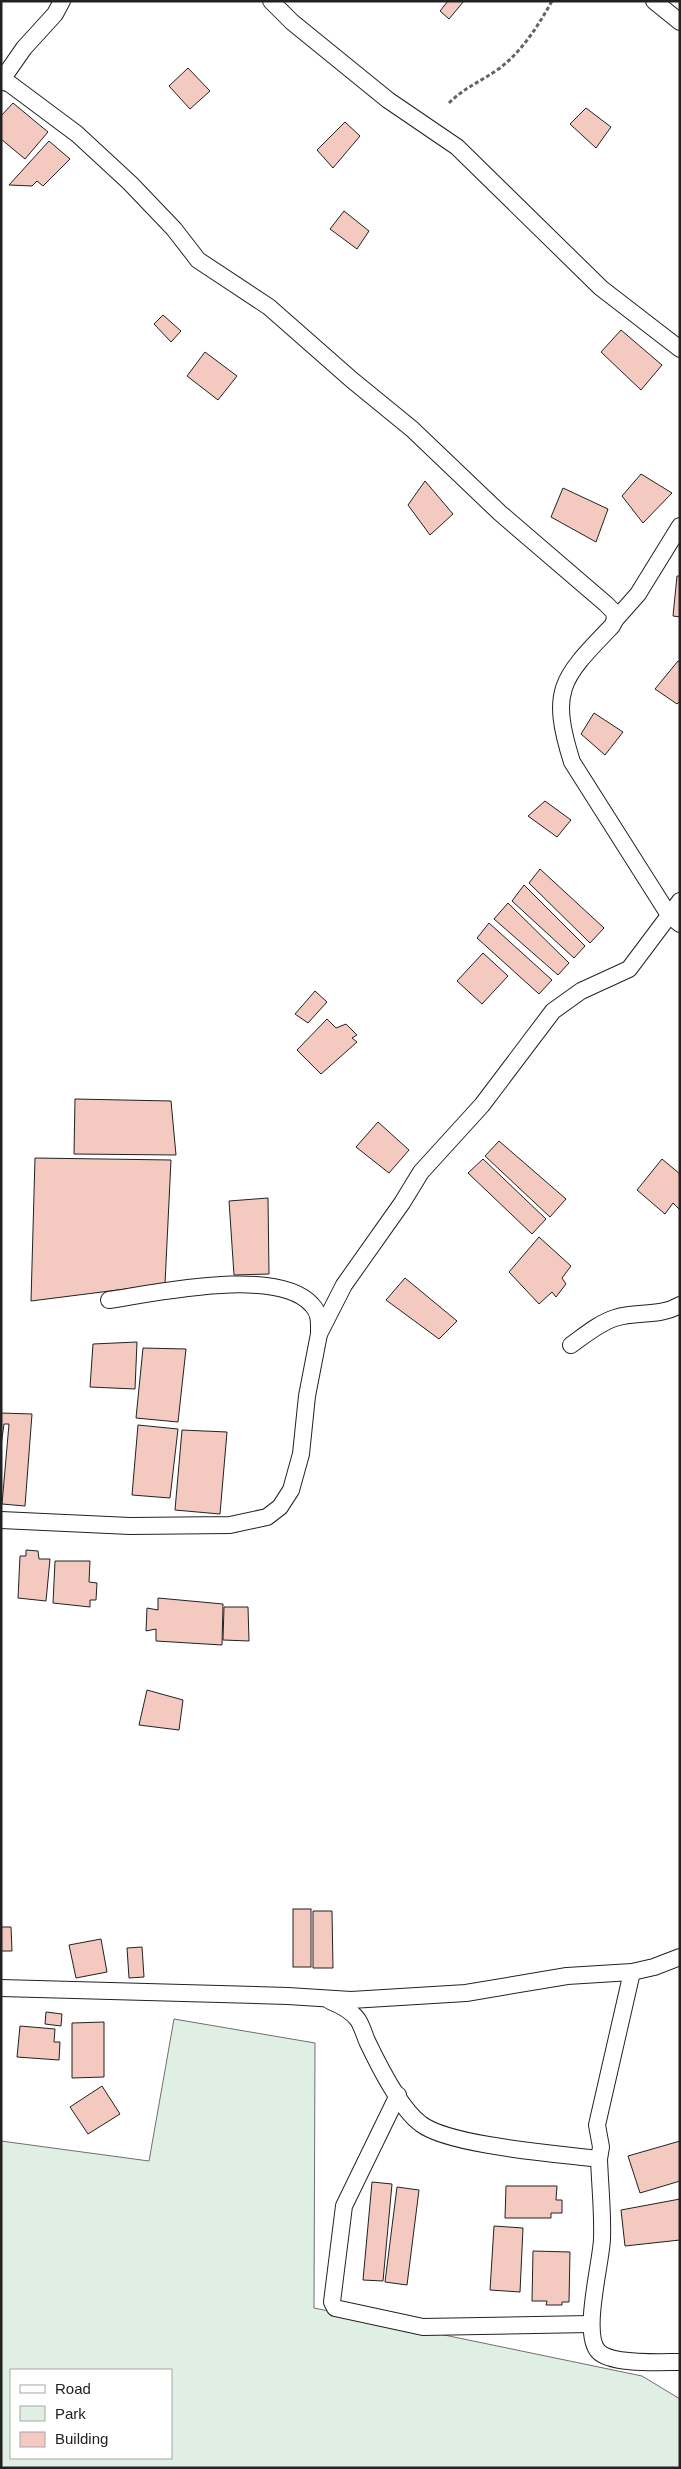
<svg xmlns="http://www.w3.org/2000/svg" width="681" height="2469" font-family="Arial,sans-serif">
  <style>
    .green { fill: #e0efe3; stroke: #6f6f6f; fill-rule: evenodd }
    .building { fill: #f3c9c0; stroke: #222 }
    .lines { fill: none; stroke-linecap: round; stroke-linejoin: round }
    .street-casing { stroke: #222; stroke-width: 18 }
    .path { stroke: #646464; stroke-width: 3; stroke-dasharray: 4 2.5; stroke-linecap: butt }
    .street { stroke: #fff; stroke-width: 16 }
  </style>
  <rect width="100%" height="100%" fill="#fff"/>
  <path class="green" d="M174 2019 315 2043 314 2308 642 2376 680 2399V2468H1V2141L149 2161ZM11 2370H171V2458H11Z"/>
  <g class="building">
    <polygon points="448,1 464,1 449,19 440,11"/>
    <polygon points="188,68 210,91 190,109 169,86"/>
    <polygon points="13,103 48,132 25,159 1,139 1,116"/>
    <polygon points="586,108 611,127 596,148 570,124"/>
    <polygon points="345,122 360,136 333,168 317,150"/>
    <polygon points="49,141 70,159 43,186 37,181 32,186 9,185"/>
    <polygon points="344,211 369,231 357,249 330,229"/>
    <polygon points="163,315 181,331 171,342 154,324"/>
    <polygon points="621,330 662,365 641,390 601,352"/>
    <polygon points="205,352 237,376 218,400 187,376"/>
    <polygon points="641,474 672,493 643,523 622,496"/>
    <polygon points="425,481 453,514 430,535 408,505"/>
    <polygon points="563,488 608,509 596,542 551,517"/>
    <polygon points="677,576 680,576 680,617 673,616"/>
    <polygon points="678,661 680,662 680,701 677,704 655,689"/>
    <polygon points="594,713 623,732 605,755 581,734"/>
    <polygon points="545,801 571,820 557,837 528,816"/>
    <polygon points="540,869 604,928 590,943 529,883"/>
    <polygon points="524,885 585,946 574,958 512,901"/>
    <polygon points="508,903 569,963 558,975 494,919"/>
    <polygon points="489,923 552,980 539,994 477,938"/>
    <polygon points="483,953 508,976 482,1004 457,981"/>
    <polygon points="315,991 327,1002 308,1023 295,1014"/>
    <polygon points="327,1019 336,1028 346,1024 357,1035 352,1038 357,1042 321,1074 297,1050"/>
    <polygon points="75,1099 171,1101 176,1155 74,1154"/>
    <polygon points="378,1122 409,1150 389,1173 356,1147"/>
    <polygon points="499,1141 566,1199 550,1217 485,1156"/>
    <polygon points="35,1158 171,1160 165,1284 31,1301"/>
    <polygon points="483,1159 546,1219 532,1234 468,1173"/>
    <polygon points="662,1159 680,1174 680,1210 673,1203 665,1214 637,1190"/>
    <polygon points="268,1198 269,1274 234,1275 229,1201"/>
    <polygon points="539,1237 571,1266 562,1278 566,1284 556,1297 552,1292 539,1304 509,1272"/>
    <polygon points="405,1278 457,1321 439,1339 386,1300"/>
    <polygon points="137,1342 135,1389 90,1387 93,1344"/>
    <polygon points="143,1348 186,1349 178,1422 136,1418"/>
    <polygon points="1,1413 32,1414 25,1506 2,1504 9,1424 4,1424 1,1446"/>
    <polygon points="138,1425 178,1429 170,1498 132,1495"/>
    <polygon points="182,1430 227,1432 220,1514 175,1510"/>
    <polygon points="26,1550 38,1551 39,1559 50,1559 46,1601 18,1598 20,1556 26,1556"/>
    <polygon points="55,1561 90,1561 89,1582 97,1583 96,1600 90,1600 90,1607 53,1603"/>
    <polygon points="158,1598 223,1604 222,1645 156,1641 156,1629 146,1631 147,1608 158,1610"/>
    <polygon points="224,1607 248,1607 249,1641 223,1640"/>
    <polygon points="147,1690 183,1700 179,1730 139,1725"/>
    <rect x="293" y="1909" width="18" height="58"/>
    <polygon points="313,1911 332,1911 333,1968 313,1968"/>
    <polygon points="1,1927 11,1927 12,1951 1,1951"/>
    <polygon points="101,1939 107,1972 76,1978 69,1945"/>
    <polygon points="142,1947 144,1977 129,1978 127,1948"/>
    <polygon points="46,2012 62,2014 61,2026 45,2024"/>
    <polygon points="104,2022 104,2077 72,2078 72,2023"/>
    <polygon points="20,2026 55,2029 54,2042 60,2042 59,2060 17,2057"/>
    <polygon points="102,2086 120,2114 88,2134 70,2107"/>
    <polygon points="680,2141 680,2181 640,2193 628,2156"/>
    <polygon points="372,2182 392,2184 383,2281 363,2280"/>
    <polygon points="506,2186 557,2186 556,2200 562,2200 562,2213 551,2213 551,2218 505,2218"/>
    <polygon points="397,2187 419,2190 407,2285 385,2282"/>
    <polygon points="680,2199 680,2240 625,2246 621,2210"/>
    <polygon points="494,2226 523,2228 520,2292 490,2290"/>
    <polygon points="533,2251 570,2252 569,2302 562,2302 562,2305 546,2305 547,2301 532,2301"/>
  </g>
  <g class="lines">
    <defs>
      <g id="street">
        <polyline points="271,1 292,22 388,100 457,147 601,288 680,349"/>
        <polyline points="654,1 680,22"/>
        <polyline points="1,81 10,84 77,134 130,183 174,229 198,260 269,307 352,380 412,429 500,513 606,604 614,612 615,620"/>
        <polyline points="1,81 24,48 55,14 62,1"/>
        <path d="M680 526 638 594 615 620 612 626C562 678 549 689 572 762L669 915 680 924"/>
        <path d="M109 1300C156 1293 278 1266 312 1305 320 1313 319 1323 319 1334"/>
        <path d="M571 1345C585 1335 599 1323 615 1318 636 1311 660 1317 680 1305"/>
        <polyline points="1,1520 130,1526 230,1525 267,1517 280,1507 291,1490 301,1454 307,1396 319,1334 344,1285 402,1203 421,1172 482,1105 553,1011 581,991 629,969 680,901"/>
        <path d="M632 1972 597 2125 601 2147 599 2159C600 2186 603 2213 602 2239 601 2264 582 2333 598 2351 610 2365 661 2362 680 2362"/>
        <polyline points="1,1988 288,1996 351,2000 466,1993 567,1976 632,1972 654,1967 680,1957"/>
        <path d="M330 2001C340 2005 351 2010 358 2020 362 2026 364 2034 367 2041 378 2064 400 2109 421 2124 450 2146 560 2154 599 2159"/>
        <polyline points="398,2095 344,2206 332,2302 335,2308 423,2327 590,2324"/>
      </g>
    </defs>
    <use href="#street" class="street-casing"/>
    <path class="path" d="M449 103C465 87 482 81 500 68 523 50 538 26 552 1"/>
    <use href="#street" class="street"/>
  </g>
  <rect width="681" height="2469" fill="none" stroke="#222222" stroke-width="5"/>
  <rect x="10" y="2369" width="162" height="90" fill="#ffffff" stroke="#a7a7a7"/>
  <rect x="20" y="2385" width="25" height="8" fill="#ffffff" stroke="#a7a7a7"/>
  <text x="55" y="2394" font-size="15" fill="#222222">Road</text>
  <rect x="20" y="2406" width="25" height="15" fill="#e0efe3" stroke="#a7a7a7"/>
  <text x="55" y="2419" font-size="15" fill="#222222">Park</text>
  <rect x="20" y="2432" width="25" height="15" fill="#f3c9c0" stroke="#a7a7a7"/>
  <text x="55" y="2444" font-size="15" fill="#222222">Building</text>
</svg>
